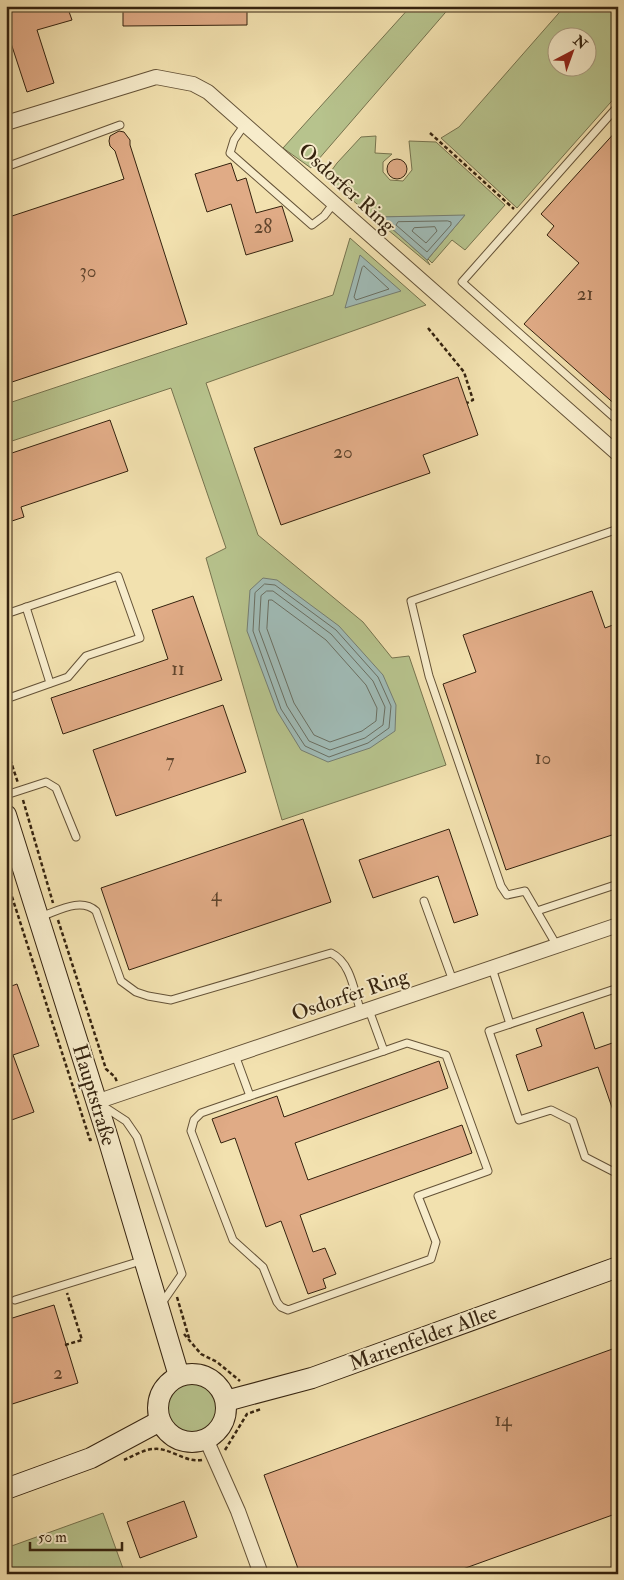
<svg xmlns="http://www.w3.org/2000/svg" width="624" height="1580" font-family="'IM FELL Double Pica',serif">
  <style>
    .green { fill: #b7c38d; stroke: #76734e; fill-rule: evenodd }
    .water { fill: #a0bbb6; stroke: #757e73 }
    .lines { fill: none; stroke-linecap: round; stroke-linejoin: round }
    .shore { stroke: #6a6f62; stroke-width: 1 }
    .building { fill: #e0ab86; stroke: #35230f }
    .lane-casing { stroke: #645237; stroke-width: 9 }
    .street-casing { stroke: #645237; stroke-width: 16 }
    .secondary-casing { stroke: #35230f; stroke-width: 22 }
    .path { stroke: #35230f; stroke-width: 2.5; stroke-dasharray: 4 2.5; stroke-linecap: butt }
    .lane { stroke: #f7eccb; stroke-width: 7 }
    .street { stroke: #f7eccb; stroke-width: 14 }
    .secondary { stroke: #f7eccb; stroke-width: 20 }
    .labels { text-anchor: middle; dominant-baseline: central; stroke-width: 4; stroke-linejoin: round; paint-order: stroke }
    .number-label { font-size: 19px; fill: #60452d }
    .street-label { font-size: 21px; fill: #35230f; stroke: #f7eccb }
  </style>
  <rect width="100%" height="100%" fill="#f2e1af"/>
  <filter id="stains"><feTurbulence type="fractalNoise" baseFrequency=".004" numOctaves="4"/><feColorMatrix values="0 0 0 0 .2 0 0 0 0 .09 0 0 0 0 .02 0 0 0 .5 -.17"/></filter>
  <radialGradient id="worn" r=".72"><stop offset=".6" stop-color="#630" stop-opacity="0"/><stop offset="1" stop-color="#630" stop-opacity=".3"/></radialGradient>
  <g class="green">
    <polygon points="411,6 451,6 311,168 283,148"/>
    <path d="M565 6H600L618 9V94L517 208 441 138 459 127ZM556 38H586V68H556Z"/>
    <polygon points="376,136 375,153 392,154 383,162 383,172 390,180 403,181 412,170 409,141 436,142 505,205 465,250 452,240 432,263 428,259 464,216 379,217 427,260 430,265 326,178 337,163 361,137"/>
    <polygon points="350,238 426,305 206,383 258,535 363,622 392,658 409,656 446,765 282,820 206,558 226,548 171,388 6,443 6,404 333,295"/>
    <circle cx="192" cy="1407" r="25"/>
    <polygon points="103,1513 125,1574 6,1574 6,1548"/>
  </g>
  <g class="water">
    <polygon points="465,215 427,260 379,217"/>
    <polygon points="360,255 401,291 345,308"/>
    <polygon points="263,578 277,580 339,626 383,675 396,705 395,731 370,748 328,762 301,750 277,711 247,631 250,590"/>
  </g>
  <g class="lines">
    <g class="shore">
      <polygon points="448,221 451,222 451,225 427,252 396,225 398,222"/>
      <polygon points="435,227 437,231 426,243 412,231 414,228"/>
      <polygon points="364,266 389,289 356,300 354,297 362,268"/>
      <polygon points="265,584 275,585 336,630 378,677 391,706 389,728 368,743 329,757 305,746 281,709 253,631 255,593"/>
      <polygon points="267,591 273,591 331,634 373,681 385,707 383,725 365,738 330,750 309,741 287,706 259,630 261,596"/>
      <polygon points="269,600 272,600 326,640 366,685 377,708 376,721 362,731 330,742 314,735 294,703 267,629"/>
    </g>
  </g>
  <g class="building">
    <polygon points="6,6 29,6 30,11 47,6 67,6 72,20 37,30 54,83 27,92 6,28"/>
    <polygon points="123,6 247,6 247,25 123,26"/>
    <polygon points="618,129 618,407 524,324 579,263 547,235 554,226 541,214"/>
    <polygon points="119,131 124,132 130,140 130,145 187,324 6,384 6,218 124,179 115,151 110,146 109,141 110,136"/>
    <circle cx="397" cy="169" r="10"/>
    <polygon points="231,163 237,181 246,178 256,213 282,206 293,241 246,255 231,204 207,212 195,174"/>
    <polygon points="458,377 478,435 423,455 430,473 281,525 254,448"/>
    <polygon points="110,420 128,471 21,507 24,517 6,523 6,455"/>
    <polygon points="592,591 605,628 618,623 618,833 506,870 443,684 476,672 463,635"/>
    <polygon points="193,596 222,680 63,734 51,698 168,659 152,610"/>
    <polygon points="223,705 246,772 116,816 93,750"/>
    <polygon points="303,819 331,902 129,970 101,888"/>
    <polygon points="449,829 478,915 454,923 438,876 373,898 359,860"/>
    <polygon points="17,984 39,1046 13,1055 34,1112 6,1122 6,988"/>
    <polygon points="583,1012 595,1049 618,1041 618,1119 616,1119 598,1067 528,1091 516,1055 542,1046 536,1029"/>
    <polygon points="439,1061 448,1088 295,1143 308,1180 462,1125 472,1153 300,1215 313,1252 325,1248 336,1274 323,1279 326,1288 308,1294 281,1221 266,1227 235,1138 221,1143 212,1119 277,1096 284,1117"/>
    <polygon points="54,1305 78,1383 6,1406 6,1335 9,1334 6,1320"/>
    <polygon points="618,1347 618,1513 449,1574 300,1574 264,1475"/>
    <polygon points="184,1501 197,1537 140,1558 127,1522"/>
  </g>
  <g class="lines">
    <defs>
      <g id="lane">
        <polyline points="618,106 462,282 618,421"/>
        <polyline points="245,124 234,140 230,153 312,225 324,216 334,203"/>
        <polyline points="6,167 120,125"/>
        <polyline points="26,607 50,683"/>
        <polyline points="6,614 118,576 140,638 86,656 68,677 6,699"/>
        <polyline points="6,795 46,782 56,788 76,837"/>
        <polyline points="424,901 453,981"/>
        <polyline points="537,911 618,884"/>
        <path d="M40 917C58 911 81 897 96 911L121 981 136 992 148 996 171 1000 331 953C352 963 354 993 361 1012"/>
        <polyline points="557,946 525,891 507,895 501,886 429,676 411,601 618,529"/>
        <polyline points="492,968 510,1024"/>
        <polyline points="618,988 489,1031 519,1120 551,1110 573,1121 585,1157 618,1174"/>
        <polyline points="235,1055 250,1096 384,1051 369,1010"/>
        <polyline points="250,1096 201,1113 194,1120 191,1131 233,1240 263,1267 277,1302 281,1307 288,1310 431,1259 436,1242 418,1196 488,1171 446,1055 407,1043 384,1051"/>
        <polyline points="103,1106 126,1121 137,1137 182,1274 162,1303"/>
        <polyline points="15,1300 144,1260"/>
        <polyline points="606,1574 618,1570"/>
      </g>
      <g id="street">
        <polyline points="6,123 156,77 193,84 208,92 618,454"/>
        <polyline points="96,1102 618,925"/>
        <polyline points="206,1439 238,1511 261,1574"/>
      </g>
      <g id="secondary">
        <polyline points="6,815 107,1135 179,1376"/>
        <circle cx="192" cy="1408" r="34"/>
        <polyline points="226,1401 312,1378 618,1267"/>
        <polyline points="6,1489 91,1458 160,1421"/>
      </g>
    </defs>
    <use href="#lane" class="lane-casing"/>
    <use href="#street" class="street-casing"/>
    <use href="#secondary" class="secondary-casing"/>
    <g class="path">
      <polyline points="430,133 514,209"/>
      <polyline points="428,328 464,372 473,400 467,403"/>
      <polyline points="6,747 18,783"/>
      <polyline points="23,800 53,903"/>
      <polyline points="6,878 90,1140 93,1139"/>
      <polyline points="58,920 106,1069 115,1077 117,1082"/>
      <polyline points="177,1297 189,1338"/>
      <polyline points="184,1334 201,1354 217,1362 240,1381"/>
      <polyline points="65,1345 82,1340 67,1293"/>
      <polyline points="225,1450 247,1414 261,1409"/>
      <path d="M124 1460C133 1456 145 1449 154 1449 169 1447 185 1463 202 1460"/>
    </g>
    <use href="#lane" class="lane"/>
    <use href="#street" class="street"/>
    <use href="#secondary" class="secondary"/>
  </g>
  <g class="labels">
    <g class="number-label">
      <text x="263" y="227">28</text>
      <text x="88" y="271">30</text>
      <text x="585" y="294">21</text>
      <text x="343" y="452">20</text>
      <text x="178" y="669">11</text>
      <text x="543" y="758">10</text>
      <text x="170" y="761">7</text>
      <text x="216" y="895">4</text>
      <text x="58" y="1373">2</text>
      <text x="503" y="1420">14</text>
    </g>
    <g class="street-label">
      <text transform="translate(347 188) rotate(42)">Osdorfer Ring</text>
      <text transform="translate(350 995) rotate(-19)">Osdorfer Ring</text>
      <text transform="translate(94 1095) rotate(73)">Hauptstraße</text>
      <text transform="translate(423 1338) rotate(-20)">Marienfelder Allee</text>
    </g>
  </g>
  <rect width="624" height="1580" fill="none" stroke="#f2e1af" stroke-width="25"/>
  <rect x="8" y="8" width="609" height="1565" fill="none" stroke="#35230f" stroke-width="2.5"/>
  <rect x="12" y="12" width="599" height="1555" fill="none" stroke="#35230f"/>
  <g transform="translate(572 52) rotate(41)"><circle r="24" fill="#f7eccb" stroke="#a99c80"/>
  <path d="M0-4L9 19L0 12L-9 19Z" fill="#8f2418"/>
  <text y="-8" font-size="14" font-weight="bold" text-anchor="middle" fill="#35230f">N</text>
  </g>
  <path d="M30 1542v8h92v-8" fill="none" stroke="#35230f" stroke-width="2.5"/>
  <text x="38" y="1542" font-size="15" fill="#35230f" stroke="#f7eccb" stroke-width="4" paint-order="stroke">50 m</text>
  <rect width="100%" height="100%" filter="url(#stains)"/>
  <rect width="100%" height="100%" fill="url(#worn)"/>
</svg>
